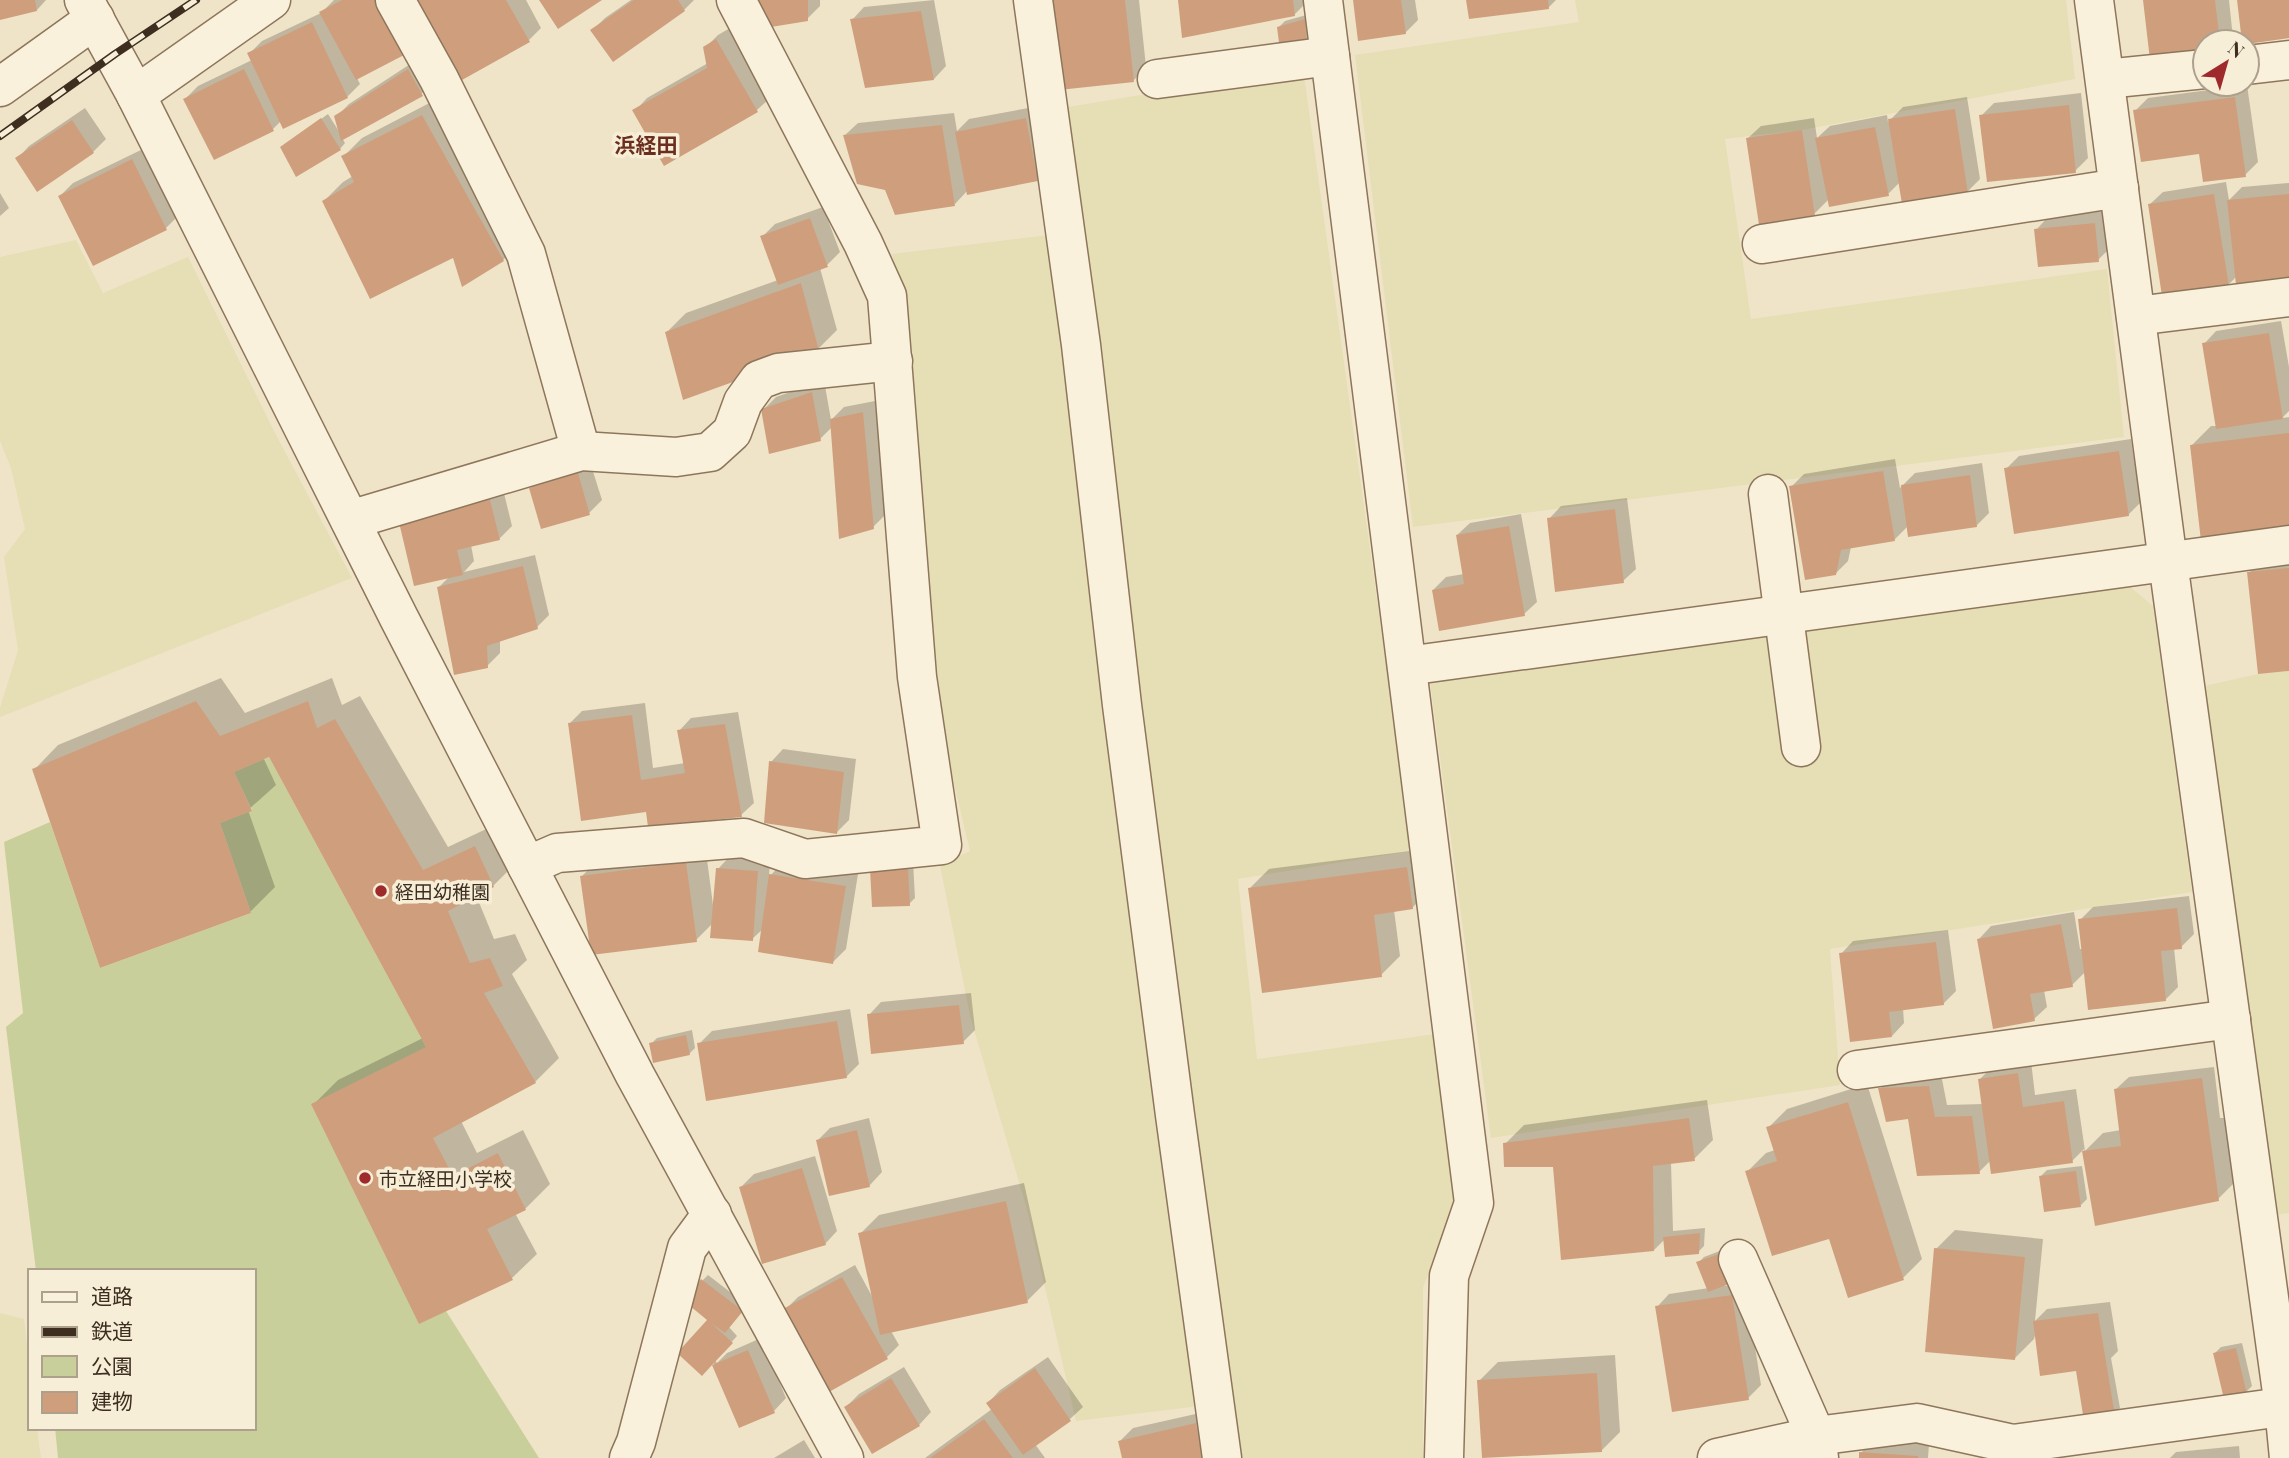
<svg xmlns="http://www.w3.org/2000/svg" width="2289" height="1458" font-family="'Playfair Display','Noto Sans JP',serif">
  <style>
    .farmland { fill: #e6deb5 }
    .green { fill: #c9cf9b }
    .shadow { fill: #0003 }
    .building { fill: #cf9f7d }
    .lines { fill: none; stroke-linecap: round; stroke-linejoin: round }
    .street-casing { stroke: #8d765c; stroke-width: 41 }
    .street { stroke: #faf1dc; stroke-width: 38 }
    .rail-casing { stroke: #3d2e20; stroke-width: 8 }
    .rail { stroke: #f7eed8; stroke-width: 5; stroke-dasharray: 16; stroke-linecap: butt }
    .poi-dot { fill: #9e2a2b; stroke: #f7eed8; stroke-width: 2.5 }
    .labels { text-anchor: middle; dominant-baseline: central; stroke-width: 7; stroke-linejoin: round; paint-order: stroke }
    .poi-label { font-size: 19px; fill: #3d2e20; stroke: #f7eed8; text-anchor: start }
    .neighbourhood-label { font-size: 21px; font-weight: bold; fill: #6b2e1e; stroke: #f7eed8 }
  </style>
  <rect width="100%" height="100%" fill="#f0e4c8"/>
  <g class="farmland">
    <polygon points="1575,0 2066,0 2075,79 1802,130 1725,139 1751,319 2107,269 2124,437 1413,527 1355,55 1579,22"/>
    <polygon points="1303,68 1412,851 1238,879 1257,1059 1435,1034 1458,1191 1423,1288 1423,1458 1217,1458 1208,1405 1076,1421 1026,1206 970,1016 940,865 970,851 940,725 901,293 892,254 1056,234 1044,111"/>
    <polygon points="76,240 103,293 188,257 274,431 352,578 0,717 0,708 18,650 4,557 25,529 11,468 0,441 0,257"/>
    <polygon points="2128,585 2153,606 2192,892 1830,949 1840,1085 1491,1138 1430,682"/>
    <polygon points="2289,671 2289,1213 2273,1215 2204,686 2258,674"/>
    <polygon points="0,1313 24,1319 30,1368 30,1428 37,1428 41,1458 0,1458"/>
  </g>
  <polygon class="green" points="269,757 426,1047 420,1323 446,1311 539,1458 58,1458 55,1428 254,1428 254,1271 36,1271 6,1027 23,1013 4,842 50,822 100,968 251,913 220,823 252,810 234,772"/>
  <g class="shadow">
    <polygon points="0,0 46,0 37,10 0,18"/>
    <polygon points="334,0 396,0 357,78 360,84 347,97 281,121 273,129 215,158 185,99 198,86 252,60 249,54 262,41 321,13"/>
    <polygon points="419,0 526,0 541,28 529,40"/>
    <polygon points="631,0 694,0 684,10 613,59 593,30 605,18"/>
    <polygon points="760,0 820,0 820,6 807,19"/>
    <polygon points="934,0 946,66 934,79 852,20 864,7"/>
    <polygon points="1051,0 1139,0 1146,67 1134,80"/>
    <polygon points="1180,0 1307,0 1307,2 1294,15"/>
    <polygon points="1355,0 1415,0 1418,20 1405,33"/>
    <polygon points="1468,0 1556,0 1548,8"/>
    <polygon points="2145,0 2229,0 2233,38 2228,42 2205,42"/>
    <polygon points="1310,14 1312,38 1306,44 1279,27 1285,21"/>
    <polygon points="730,28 770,98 757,110 665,163 635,111 647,98 708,63 705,48 718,35"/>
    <polygon points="421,57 434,82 421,94 342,138 345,143 340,149 282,147 328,114 340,133 336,117 349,104"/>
    <polygon points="2247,85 2258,162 2245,175 2135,111 2148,98"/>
    <polygon points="2081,93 2088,158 2075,171 1981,116 1994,103"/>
    <polygon points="441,97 522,241 503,260 454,255 324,201 343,182 353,176 343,157 362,138"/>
    <polygon points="1967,97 1980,179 1967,192 1900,182 1888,194 1829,199 1814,214 1748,138 1761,126 1814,118 1817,138 1830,126 1887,115 1888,122 1903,107"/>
    <polygon points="1039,106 1050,167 1037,179 968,190 955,204 887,189 845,135 858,123 954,113 957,131 969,119"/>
    <polygon points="85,108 106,139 93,152 38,189 17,159 29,146"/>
    <polygon points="145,148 179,215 166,228 94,264 60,196 73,183"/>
    <polygon points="2226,182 2229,200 2242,187 2289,183 2289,279 2237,276 2228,285 2150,204 2163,192"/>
    <polygon points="0,193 9,208 0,216"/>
    <polygon points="823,207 840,252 827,265 820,268 837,330 818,349 667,332 686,313 778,280 762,237 775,224"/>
    <polygon points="2107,211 2111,247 2098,260 2036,230 2048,217"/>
    <polygon points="2281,321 2289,367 2289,411 2282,418 2289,417 2289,529 2192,445 2211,426 2217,426 2204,344 2216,331"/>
    <polygon points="824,380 831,420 844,407 875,401 886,514 873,527 832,427 820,439 763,410 776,397"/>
    <polygon points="2131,439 2141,502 2128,515 2006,469 2019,456"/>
    <polygon points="1895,459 1900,488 1915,473 1982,463 1989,513 1976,526 1908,526 1894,540 1851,547 1848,561 1835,574 1791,487 1804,474"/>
    <polygon points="590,462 602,500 589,513 531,488 544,476"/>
    <polygon points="502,485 512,526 499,539 471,545 474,561 464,572 535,555 549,615 537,627 500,640 500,653 487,666 439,587 450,576 400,519"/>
    <polygon points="1627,498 1636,569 1623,581 1549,519 1561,506"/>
    <polygon points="1521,514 1537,602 1524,614 1433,590 1446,577 1464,574 1457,535 1470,523"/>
    <polygon points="2289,557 2289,669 2249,573 2262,560"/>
    <polygon points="221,678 245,713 332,678 342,705 360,696 448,847 499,823 518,861 493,886 476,895 494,939 515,934 527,960 512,974 559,1058 535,1082 461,1121 477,1153 523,1130 550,1184 525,1209 515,1213 537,1254 512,1278 420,1321 314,1104 338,1080 423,1038 270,754 263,757 276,785 248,810 275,887 250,912 34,770 58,745"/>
    <polygon points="645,703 653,768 685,763 679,731 691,718 738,712 754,803 741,815 648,810 570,723 582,711"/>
    <polygon points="783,749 856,759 849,820 836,833 771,762"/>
    <polygon points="705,844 713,905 718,869 730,856 770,859 769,877 783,862 858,874 846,949 833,962 763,929 752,939 713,923 696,940 582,876 601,857"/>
    <polygon points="1426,849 1431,889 1412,908 1394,910 1400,956 1381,975 1250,888 1269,869"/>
    <polygon points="913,862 915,898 909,904 874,905"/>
    <polygon points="2189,896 2194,934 2181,947 2174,948 2178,987 2165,1000 2086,971 2072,985 2044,990 2047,1007 2034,1019 1979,939 1991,926 2074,912 2080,949 2083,949 2080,920 2093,907"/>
    <polygon points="1948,930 1956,991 1943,1004 1903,1008 1904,1023 1892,1036 1841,954 1853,941"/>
    <polygon points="971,993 975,1030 963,1042 869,1015 881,1002"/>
    <polygon points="850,1009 859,1064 846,1077 699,1044 712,1031"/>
    <polygon points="692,1030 695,1048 689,1054 651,1044 657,1038"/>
    <polygon points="2031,1061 2035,1095 2076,1089 2085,1151 2103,1133 2121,1130 2116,1089 2129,1077 2214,1067 2220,1118 2227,1118 2237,1180 2218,1199 2096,1224 2084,1149 2072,1161 1991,1160 1979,1172 1910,1117 1880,1089 1892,1076 1941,1074 1947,1105 1983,1104 1979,1080 1992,1067"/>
    <polygon points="1867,1084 1922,1259 1903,1278 1830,1236 1747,1172 1766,1153 1775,1150 1768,1128 1787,1109"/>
    <polygon points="1707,1100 1713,1140 1694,1159 1671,1162 1673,1231 1705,1228 1704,1246 1698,1252 1665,1239 1654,1250 1555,1165 1505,1144 1524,1125"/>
    <polygon points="869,1118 882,1172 870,1185 830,1194 817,1141 830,1128"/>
    <polygon points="815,1156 837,1231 825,1244 741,1187 754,1174"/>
    <polygon points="2082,1166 2087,1199 2081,1205 2041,1176 2047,1170"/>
    <polygon points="1024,1183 1046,1282 1027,1301 891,1331 899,1345 886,1358 786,1309 798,1297 855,1265 873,1298 860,1234 879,1215"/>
    <polygon points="1955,1230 2043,1239 2035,1321 2047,1309 2110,1302 2118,1351 2111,1358 2120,1408 2114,1414 2078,1371 2036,1331 2034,1339 2015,1358 1936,1249"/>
    <polygon points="1725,1249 1734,1277 1724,1286 1745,1283 1761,1385 1748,1398 1657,1307 1669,1294 1709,1288 1698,1263 1704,1257"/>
    <polygon points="708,1275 747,1305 729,1327 737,1336 715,1360 717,1363 727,1353 761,1338 786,1398 774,1411 740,1425 713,1362 710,1320 703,1280"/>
    <polygon points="2242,1343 2252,1386 2246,1392 2215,1353 2221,1347"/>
    <polygon points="1615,1355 1620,1432 1601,1451 1479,1381 1498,1362"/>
    <polygon points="1048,1357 1083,1407 1070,1419 1035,1444 1045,1458 925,1458 992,1409 988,1403 1000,1390"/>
    <polygon points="904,1367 931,1412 919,1425 846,1407 859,1394"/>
    <polygon points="1209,1411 1217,1458 1123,1458 1120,1441 1133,1428"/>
    <polygon points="804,1440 815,1458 774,1458"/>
    <polygon points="1873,1440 1929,1444 1928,1458 1860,1458 1861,1453"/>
    <polygon points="2239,1446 2240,1458 2170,1458 2176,1452"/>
  </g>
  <g class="building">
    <polygon points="0,0 35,0 37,11 0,20"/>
    <polygon points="342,0 377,0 406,54 356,80 319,12"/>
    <polygon points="417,0 506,0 530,42 462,80"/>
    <polygon points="539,0 602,0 558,29"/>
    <polygon points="634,0 678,0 685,11 613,62 590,30"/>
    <polygon points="758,0 808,0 808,21 771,27"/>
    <polygon points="1049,0 1125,0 1134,82 1059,90"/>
    <polygon points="1178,0 1293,0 1295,16 1182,38"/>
    <polygon points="1353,0 1401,0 1406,34 1358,41"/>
    <polygon points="1466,0 1548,0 1549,9 1469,19"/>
    <polygon points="2143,0 2215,0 2220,42 2205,42 2205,54 2150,60"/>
    <polygon points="2237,0 2289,0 2289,38 2247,44 2242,42"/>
    <polygon points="921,11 934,80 865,88 850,19"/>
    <polygon points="1305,19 1307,46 1280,51 1277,27"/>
    <polygon points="312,22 348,98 283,129 247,53"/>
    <polygon points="716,39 758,112 664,166 632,110 707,68 703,47"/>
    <polygon points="244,69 274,131 214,160 183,99"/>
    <polygon points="408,69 423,96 341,141 334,116"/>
    <polygon points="2235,97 2246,177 2203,182 2199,154 2141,162 2133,110"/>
    <polygon points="2069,105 2076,173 1987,182 1979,115"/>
    <polygon points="1955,109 1968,194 1902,204 1888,119"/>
    <polygon points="422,115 504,261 462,287 453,258 370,299 322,201 354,182 341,156"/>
    <polygon points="321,118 341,150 296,177 280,147"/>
    <polygon points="1026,118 1038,181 967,195 955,132"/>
    <polygon points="72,120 94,153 37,192 15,158"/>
    <polygon points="942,125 955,206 895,215 885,190 857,184 843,135"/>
    <polygon points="1875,127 1889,196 1829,207 1815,138"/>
    <polygon points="1802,130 1815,216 1759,225 1746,138"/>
    <polygon points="132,159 167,230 93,266 58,196"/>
    <polygon points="2214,194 2229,286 2162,296 2148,204"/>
    <polygon points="2289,194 2289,280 2236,285 2227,200"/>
    <polygon points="810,218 828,267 778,285 760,236"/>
    <polygon points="2095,223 2099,262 2038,267 2034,229"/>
    <polygon points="801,283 819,351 683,400 665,332"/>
    <polygon points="2269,333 2283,419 2216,429 2202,343"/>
    <polygon points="812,392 821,441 769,454 761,409"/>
    <polygon points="863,412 874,529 839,539 830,419"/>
    <polygon points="2289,433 2289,531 2201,541 2190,445"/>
    <polygon points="2119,451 2129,516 2014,534 2004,468"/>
    <polygon points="1883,471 1895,541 1841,550 1836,575 1805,580 1789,486"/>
    <polygon points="578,473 590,515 541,529 529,488"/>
    <polygon points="1970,475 1977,527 1908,537 1901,485"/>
    <polygon points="489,496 500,540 457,550 463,575 414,586 398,518"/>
    <polygon points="1615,509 1624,583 1555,592 1547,518"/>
    <polygon points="1509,526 1525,616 1439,631 1432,590 1464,584 1456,535"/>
    <polygon points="523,566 538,629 487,646 488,668 454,675 437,587"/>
    <polygon points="2289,568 2289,671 2258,674 2247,572"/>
    <polygon points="196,701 220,736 308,701 317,728 335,719 423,870 475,846 494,887 448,911 470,963 490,958 503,986 484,993 536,1083 433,1138 453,1176 498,1153 526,1210 487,1229 513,1280 419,1324 311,1104 426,1047 269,757 234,772 252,811 220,823 251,913 100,968 32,769"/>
    <polygon points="632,715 641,780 685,773 677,730 725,724 742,817 648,827 646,812 581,821 568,723"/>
    <polygon points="769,761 844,772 837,834 764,823"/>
    <polygon points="686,862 697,942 591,955 580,876"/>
    <polygon points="908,867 910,906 872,907 870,869"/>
    <polygon points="1407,867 1413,909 1374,915 1382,977 1262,993 1248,888"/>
    <polygon points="716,868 758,871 753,941 710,938"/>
    <polygon points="769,874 846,886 833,964 758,952"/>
    <polygon points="2177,908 2182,949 2161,951 2166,1001 2088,1010 2078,919"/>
    <polygon points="2061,924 2073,987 2030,994 2035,1021 1993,1029 1977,939"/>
    <polygon points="1936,942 1944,1005 1889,1012 1892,1037 1850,1042 1839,953"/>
    <polygon points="959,1005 964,1044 871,1054 867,1014"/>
    <polygon points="837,1021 847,1078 706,1101 697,1043"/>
    <polygon points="686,1035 690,1055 653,1063 649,1043"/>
    <polygon points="2018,1073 2023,1107 2064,1101 2073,1163 1991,1174 1978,1079"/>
    <polygon points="2202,1078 2219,1201 2095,1226 2082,1151 2121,1146 2114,1089"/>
    <polygon points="1929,1086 1935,1117 1972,1116 1980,1174 1917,1176 1908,1119 1886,1122 1878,1088"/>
    <polygon points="1848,1102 1904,1280 1848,1298 1829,1239 1772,1256 1745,1171 1777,1161 1766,1127"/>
    <polygon points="1689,1118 1695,1161 1653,1166 1654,1251 1561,1260 1553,1167 1504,1167 1503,1143"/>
    <polygon points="857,1130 870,1187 829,1196 816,1140"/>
    <polygon points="802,1168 826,1245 762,1264 739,1187"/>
    <polygon points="2076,1171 2081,1207 2044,1212 2039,1176"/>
    <polygon points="1006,1201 1028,1303 880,1335 858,1233"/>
    <polygon points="1700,1233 1699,1254 1665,1257 1663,1237"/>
    <polygon points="1934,1248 2025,1257 2015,1360 1925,1352"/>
    <polygon points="1719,1254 1729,1284 1708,1292 1696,1262"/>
    <polygon points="842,1277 888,1359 829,1392 783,1309"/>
    <polygon points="701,1279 743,1311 725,1333 711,1323 733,1343 712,1365 748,1350 775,1413 739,1428 712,1365 702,1376 677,1353 707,1320 684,1301"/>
    <polygon points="1732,1295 1749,1400 1672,1412 1655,1306"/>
    <polygon points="2098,1313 2115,1416 2084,1421 2076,1371 2040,1376 2033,1321"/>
    <polygon points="2236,1348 2247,1394 2224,1399 2213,1353"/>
    <polygon points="1035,1368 1071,1421 1023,1455 986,1403"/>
    <polygon points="1597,1373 1602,1452 1482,1458 1477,1380"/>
    <polygon points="891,1378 920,1426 872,1454 844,1407"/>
    <polygon points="984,1419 1013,1458 930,1458"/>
    <polygon points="1196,1423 1202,1458 1122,1458 1118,1441"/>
    <polygon points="1859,1452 1918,1456 1918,1458 1859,1458"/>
  </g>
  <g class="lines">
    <defs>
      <g id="street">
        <polyline points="84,0 136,95 399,618 635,1075 844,1458"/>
        <polyline points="395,0 439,79 526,254 581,451"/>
        <polyline points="1033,0 1081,345 1122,705 1175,1115 1222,1458"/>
        <polyline points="1323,0 1474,1203 1449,1276 1444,1458"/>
        <polyline points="2094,0 2168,562 2284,1407 2289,1458"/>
        <polyline points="2247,65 2289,60"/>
        <polyline points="1157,79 1330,56"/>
        <polyline points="2105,79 2205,69"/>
        <polyline points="0,87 95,19"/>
        <polyline points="136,95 271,0"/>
        <polyline points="1762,244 2119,188"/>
        <polyline points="2136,316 2289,297"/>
        <polyline points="1768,494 1801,747"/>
        <polyline points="350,520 581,451 676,457 710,452 732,432 743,402 759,380 778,373 893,361"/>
        <polyline points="1407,666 2289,545"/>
        <polyline points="527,866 557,853 744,838 805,859 942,845 917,677 887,296 863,243 736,0"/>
        <polyline points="1857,1070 2231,1019"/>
        <polyline points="1738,1259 1816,1436 1819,1458"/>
        <polyline points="629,1458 636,1442 687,1248 712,1214"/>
        <polyline points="1717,1458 1816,1436 1917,1423 2013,1444 2289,1406"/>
      </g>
    </defs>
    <use href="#street" class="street-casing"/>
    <use href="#street" class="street"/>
    <defs>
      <polyline id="rail" points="0,136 115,54 196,0"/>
    </defs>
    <use href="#rail" class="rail-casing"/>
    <use href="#rail" class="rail"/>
  </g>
  <g class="poi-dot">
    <circle cx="381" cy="891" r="7"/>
    <circle cx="365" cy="1178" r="7"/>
  </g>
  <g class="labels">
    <g class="poi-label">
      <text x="395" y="891">経田幼稚園</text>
      <text x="379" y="1178">市立経田小学校</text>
    </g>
    <g class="neighbourhood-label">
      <text x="646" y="144">浜経田</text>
    </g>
  </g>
  <rect x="28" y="1269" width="228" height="161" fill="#f7eed8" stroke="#ada18e" stroke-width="2"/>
  <rect x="42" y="1292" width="35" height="10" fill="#faf1dc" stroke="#ada18e" stroke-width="2"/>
  <text x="91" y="1304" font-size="21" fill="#3d2e20">道路</text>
  <rect x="42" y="1327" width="35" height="10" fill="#3d2e20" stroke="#ada18e" stroke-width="2"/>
  <text x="91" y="1339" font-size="21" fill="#3d2e20">鉄道</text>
  <rect x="42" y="1356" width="35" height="21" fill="#c9cf9b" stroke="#ada18e" stroke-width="2"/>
  <text x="91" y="1374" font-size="21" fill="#3d2e20">公園</text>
  <rect x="42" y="1392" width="35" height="21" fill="#cf9f7d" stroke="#ada18e" stroke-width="2"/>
  <text x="91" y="1409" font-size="21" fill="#3d2e20">建物</text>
  <g transform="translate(2226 63) rotate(37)"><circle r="33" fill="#f7eed8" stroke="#ada18e" stroke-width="2"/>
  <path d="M0-5L12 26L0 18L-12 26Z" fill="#9e2a2b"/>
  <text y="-10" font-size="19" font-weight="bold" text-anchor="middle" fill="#3d2e20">N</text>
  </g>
</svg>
